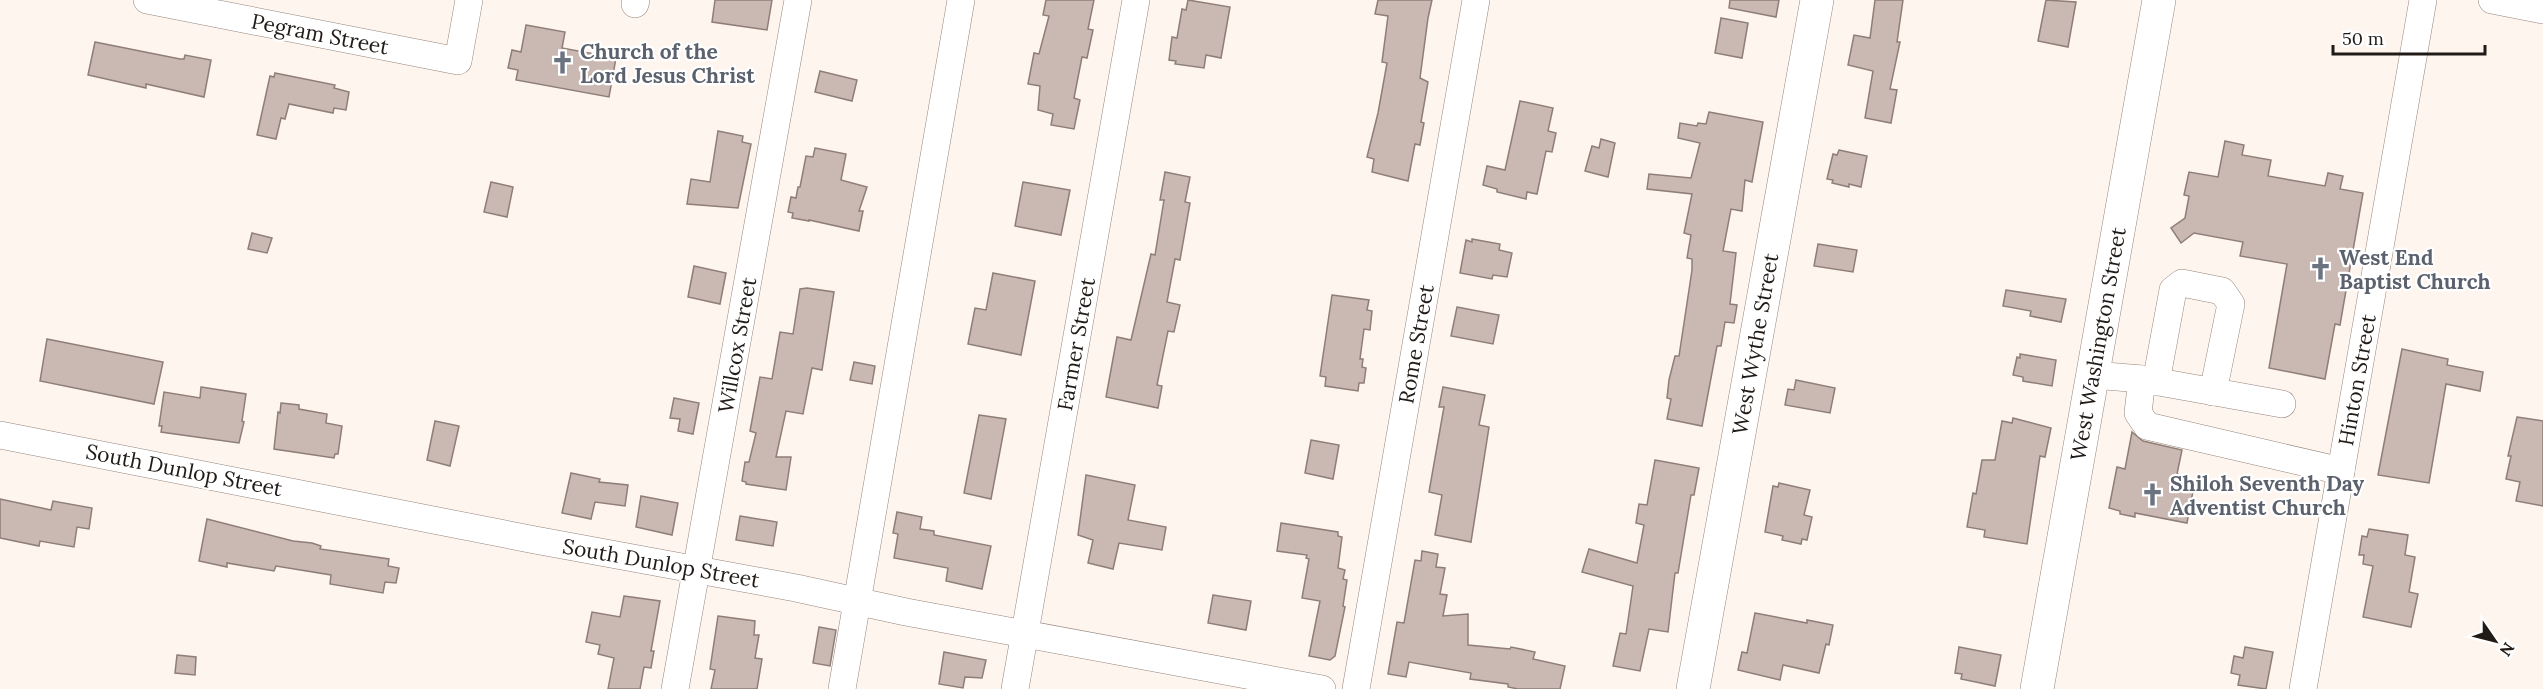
<svg xmlns="http://www.w3.org/2000/svg" width="2543" height="689" font-family="Lora,serif">
  <style>
    .building { fill: #cab9b2; stroke: #8e7e77; stroke-width: 1.5 }
    .lines { fill: none; stroke-linecap: round; stroke-linejoin: round }
    .minor-casing { stroke: #95857d; stroke-width: 28 }
    .major-casing { stroke: #95857d; stroke-width: 34 }
    .minor { stroke: #fff; stroke-width: 27 }
    .major { stroke: #fff; stroke-width: 33 }
    .labels { text-anchor: middle; dominant-baseline: central; stroke-width: 4.5; stroke-linejoin: round; paint-order: stroke }
    .street-label { font-size: 21px; fill: #211b18; stroke: #fff }
    .worship-label { font-size: 21px; font-weight: bold; fill: #5b616d; stroke: #fff; text-anchor: start }
  </style>
  <rect width="100%" height="100%" fill="#fff5ef"/>
  <g class="building">
    <polygon points="715,0 772,0 767,30 712,22"/>
    <polygon points="1046,0 1094,0 1088,29 1093,30 1087,58 1082,57 1074,98 1080,100 1074,129 1051,125 1053,114 1038,110 1040,86 1028,84 1034,53 1039,54 1049,16 1043,15"/>
    <polygon points="1188,0 1230,7 1221,58 1206,55 1204,68 1175,64 1176,61 1169,60 1172,37 1177,38 1182,9 1186,10"/>
    <polygon points="1378,0 1432,0 1428,18 1420,78 1428,82 1421,122 1424,123 1420,145 1415,144 1408,181 1372,172 1374,159 1367,157 1378,113 1387,63 1382,62 1388,16 1375,14"/>
    <polygon points="1730,0 1779,0 1776,17 1729,8"/>
    <polygon points="1875,0 1903,0 1897,42 1900,42 1890,89 1897,90 1891,123 1865,118 1873,71 1848,65 1854,35 1870,38"/>
    <polygon points="2046,0 2076,2 2068,47 2038,41"/>
    <polygon points="1721,18 1748,23 1742,58 1715,53"/>
    <polygon points="526,25 565,32 562,48 616,58 609,97 516,80 518,70 508,68 512,50 521,52"/>
    <polygon points="95,42 180,59 184,59 185,55 211,60 204,97 146,84 146,88 88,75"/>
    <polygon points="820,71 857,80 852,101 815,92"/>
    <polygon points="275,73 335,85 334,88 349,92 346,110 334,108 333,113 289,104 285,119 281,118 276,139 257,135 270,76 274,77"/>
    <polygon points="1520,101 1553,108 1548,131 1556,133 1552,152 1546,151 1537,194 1527,192 1526,199 1497,192 1497,189 1483,185 1487,166 1505,170"/>
    <polygon points="1709,112 1763,122 1752,182 1745,180 1742,211 1731,209 1723,251 1736,253 1730,304 1737,305 1734,323 1725,322 1721,346 1717,346 1702,426 1667,419 1671,399 1667,398 1669,380 1675,356 1679,356 1692,270 1692,259 1687,258 1691,235 1684,233 1692,194 1647,189 1649,174 1691,178 1700,143 1678,138 1680,123 1697,126 1698,123 1706,124"/>
    <polygon points="718,131 743,136 742,142 751,144 738,208 687,204 691,179 710,182"/>
    <polygon points="1601,139 1615,143 1608,177 1585,171 1592,146 1599,148"/>
    <polygon points="2225,141 2244,145 2242,155 2271,160 2268,176 2325,186 2328,173 2343,176 2340,189 2363,193 2340,325 2335,324 2325,379 2269,368 2287,264 2240,256 2243,242 2194,233 2181,243 2171,228 2185,218 2189,196 2184,195 2189,172 2218,177"/>
    <polygon points="815,148 846,154 841,180 867,187 859,211 863,211 859,231 809,220 809,221 792,218 793,213 788,212 791,197 796,198 798,187 800,187 806,156 813,157"/>
    <polygon points="1839,150 1867,156 1861,187 1849,184 1849,187 1832,183 1833,180 1827,179 1833,154 1837,155"/>
    <polygon points="1165,172 1190,177 1185,202 1190,203 1180,260 1175,259 1167,302 1180,305 1174,332 1168,331 1157,385 1162,386 1158,408 1106,397 1117,337 1131,340 1151,254 1155,255 1164,200 1160,200"/>
    <polygon points="491,182 513,187 507,217 484,212"/>
    <polygon points="1023,182 1070,190 1061,235 1015,226"/>
    <polygon points="252,233 272,238 267,253 248,249"/>
    <polygon points="1472,239 1500,244 1499,250 1512,253 1507,277 1493,275 1492,279 1460,273 1466,240 1472,242"/>
    <polygon points="1818,244 1857,250 1853,272 1814,266"/>
    <polygon points="694,266 726,273 720,304 688,297"/>
    <polygon points="993,273 1035,281 1021,355 968,344 975,308 986,310"/>
    <polygon points="807,288 834,292 822,370 812,368 803,414 786,411 776,457 791,457 786,490 746,484 746,482 742,481 745,462 749,462 756,433 750,431 760,377 772,379 780,332 793,334 800,289"/>
    <polygon points="2006,290 2066,299 2061,322 2030,316 2031,311 2003,306"/>
    <polygon points="1332,295 1369,300 1367,310 1372,311 1370,330 1364,329 1360,359 1363,359 1362,367 1366,368 1364,383 1359,383 1358,391 1325,386 1326,377 1320,376"/>
    <polygon points="1457,307 1499,315 1493,344 1451,336"/>
    <polygon points="47,339 163,362 154,404 40,381"/>
    <polygon points="2402,349 2448,359 2447,365 2483,372 2480,391 2446,384 2429,483 2378,475"/>
    <polygon points="2020,354 2056,360 2052,386 2023,381 2023,377 2013,375 2017,357 2020,358"/>
    <polygon points="854,362 875,366 872,384 850,380"/>
    <polygon points="1796,380 1835,388 1830,413 1785,405 1788,389 1794,390"/>
    <polygon points="201,387 246,394 242,421 244,422 239,443 161,432 162,426 159,426 164,392 200,398"/>
    <polygon points="1443,387 1485,395 1479,425 1489,427 1471,542 1435,535 1442,495 1429,492 1444,407 1439,407"/>
    <polygon points="674,398 699,403 693,434 678,431 680,419 670,418"/>
    <polygon points="281,403 299,405 299,409 327,414 326,423 342,426 338,454 335,454 334,458 274,449 278,412 280,413"/>
    <polygon points="979,415 1006,419 991,499 964,493"/>
    <polygon points="2517,417 2543,421 2543,506 2516,501 2520,482 2506,479 2511,456 2508,456"/>
    <polygon points="2013,418 2051,428 2045,457 2040,456 2027,544 1984,537 1985,530 1967,527 1973,493 1976,494 1982,460 1995,460 2002,421 2012,423"/>
    <polygon points="435,421 459,426 450,466 427,460"/>
    <polygon points="2132,432 2143,441 2182,450 2177,474 2185,476 2184,479 2195,481 2187,523 2135,513 2135,517 2120,514 2120,511 2109,508 2117,467 2125,469"/>
    <polygon points="1311,440 1339,445 1333,479 1305,473"/>
    <polygon points="1655,460 1699,468 1694,495 1691,495 1678,573 1675,573 1668,632 1649,629 1640,671 1613,666 1620,633 1626,634 1633,586 1582,572 1589,549 1637,563 1644,525 1636,523 1639,504 1647,505"/>
    <polygon points="571,473 600,479 599,482 628,485 625,506 595,502 591,519 562,513"/>
    <polygon points="1086,475 1135,485 1128,520 1166,527 1162,550 1119,543 1113,569 1088,563 1093,540 1078,535"/>
    <polygon points="1779,483 1810,490 1804,515 1812,517 1807,540 1802,539 1801,544 1782,540 1783,536 1765,532 1773,486 1778,487"/>
    <polygon points="641,496 678,503 672,535 636,527"/>
    <polygon points="0,499 51,510 53,501 92,508 89,529 77,527 74,547 40,541 39,546 0,538"/>
    <polygon points="897,512 922,517 920,529 934,531 934,535 991,546 982,589 946,581 948,568 894,558 898,534 893,533"/>
    <polygon points="740,516 777,522 773,546 736,540"/>
    <polygon points="207,519 293,541 312,543 321,546 320,549 389,559 388,566 399,568 396,583 385,582 383,593 330,584 331,575 276,566 274,571 227,563 227,567 199,561"/>
    <polygon points="1281,523 1338,532 1338,536 1342,537 1338,568 1345,570 1343,579 1347,580 1343,606 1345,607 1335,656 1330,660 1309,656 1320,601 1302,598 1309,559 1306,558 1307,555 1277,551"/>
    <polygon points="2369,529 2408,535 2405,555 2415,557 2409,592 2418,594 2411,627 2363,617 2373,566 2363,564 2364,555 2359,555 2362,536 2367,537"/>
    <polygon points="1422,551 1438,554 1436,567 1445,568 1440,594 1447,595 1443,616 1468,614 1468,645 1510,649 1511,647 1535,652 1533,659 1565,666 1560,689 1518,689 1508,687 1508,684 1470,679 1471,673 1409,662 1406,677 1388,674 1397,622 1404,623 1415,560 1421,561"/>
    <polygon points="1213,595 1251,601 1246,630 1208,623"/>
    <polygon points="624,596 660,601 651,651 654,651 651,668 644,667 640,689 608,689 614,658 598,654 600,645 586,642 592,612 620,617"/>
    <polygon points="1755,613 1807,623 1807,620 1833,625 1829,645 1826,644 1819,673 1783,665 1780,680 1738,670 1742,652 1747,653"/>
    <polygon points="718,616 755,621 754,635 759,635 755,658 762,659 757,689 711,689 715,670 710,669"/>
    <polygon points="819,627 836,630 830,666 813,663"/>
    <polygon points="1959,647 2001,655 1995,686 1961,679 1962,674 1955,673"/>
    <polygon points="2245,647 2273,652 2266,689 2238,685 2240,675 2231,673 2234,656 2243,658"/>
    <polygon points="944,652 986,660 982,678 965,677 963,688 939,684"/>
    <polygon points="177,655 196,657 195,675 175,673"/>
  </g>
  <g class="lines">
    <defs>
      <g id="minor">
        <polyline points="147,0 458,61 469,0"/>
        <polyline points="2492,0 2543,10"/>
        <polyline points="635,4 636,0"/>
        <polyline points="2093,375 2142,379 2138,413 2147,426 2341,471"/>
        <polyline points="2142,379 2282,404"/>
        <polyline points="2156,382 2173,290 2182,283 2222,291 2231,304 2213,392"/>
        <polyline points="0,435 535,540 796,588 906,612 1322,689"/>
        <polyline points="675,689 798,0"/>
        <polyline points="842,689 961,0"/>
        <polyline points="1015,689 1136,0"/>
        <polyline points="1356,689 1476,0"/>
        <polyline points="2303,689 2423,0"/>
      </g>
      <g id="major">
        <polyline points="1693,689 1817,0"/>
        <polyline points="2037,689 2159,0"/>
      </g>
    </defs>
    <use href="#minor" class="minor-casing"/>
    <use href="#major" class="major-casing"/>
    <use href="#minor" class="minor"/>
    <use href="#major" class="major"/>
  </g>
  <defs>
    <symbol id="church-bare" viewBox="-9 -9 18 18"><path d="M-1.2-6h2.4v3.5h3.3v2.4h-3.3V6h-2.4V-.1h-3.3v-2.4h3.3Z" fill="#6b7280" stroke="#fff" stroke-width="2.5" paint-order="stroke"/></symbol>
  </defs>
  <g fill-rule="evenodd">
    <use href="#church-bare" x="546" y="46" width="33" height="33"/>
    <use href="#church-bare" x="2304" y="252" width="33" height="33"/>
    <use href="#church-bare" x="2136" y="478" width="33" height="33"/>
  </g>
  <g class="labels">
    <g class="street-label">
      <text transform="translate(320 34) rotate(11)">Pegram Street</text>
      <text transform="translate(1076 344) rotate(-80)">Farmer Street</text>
      <text transform="translate(1416 344) rotate(-80)">Rome Street</text>
      <text transform="translate(1755 344) rotate(-80)">West Wythe Street</text>
      <text transform="translate(2098 344) rotate(-80)">West Washington Street</text>
      <text transform="translate(737 345) rotate(-80)">Willcox Street</text>
      <text transform="translate(2357 380) rotate(-80)">Hinton Street</text>
      <text transform="translate(184 470) rotate(11)">South Dunlop Street</text>
      <text transform="translate(661 563) rotate(10)">South Dunlop Street</text>
    </g>
    <g class="worship-label">
      <text x="580" y="51">Church of the<tspan x="580" dy="24">Lord Jesus Christ</tspan></text>
      <text x="2339" y="257">West End<tspan x="2339" dy="24">Baptist Church</tspan></text>
      <text x="2170" y="483">Shiloh Seventh Day<tspan x="2170" dy="24">Adventist Church</tspan></text>
    </g>
  </g>
  <g transform="translate(2495 641) rotate(125)" stroke="#ffffff" stroke-width="4.5" paint-order="stroke">
  <path d="M0-4.5L10 22L0 15L-10 22Z" fill="#211b18"/>
  <text y="-9" font-size="16" font-weight="bold" text-anchor="middle" fill="#211b18">N</text>
  </g>
  <path d="M2333 45v9h152v-9" fill="none" stroke="#211b18" stroke-width="3"/>
  <text x="2342" y="45" font-size="18" fill="#211b18" stroke="#ffffff" stroke-width="4.5" paint-order="stroke">50 m</text>
</svg>
